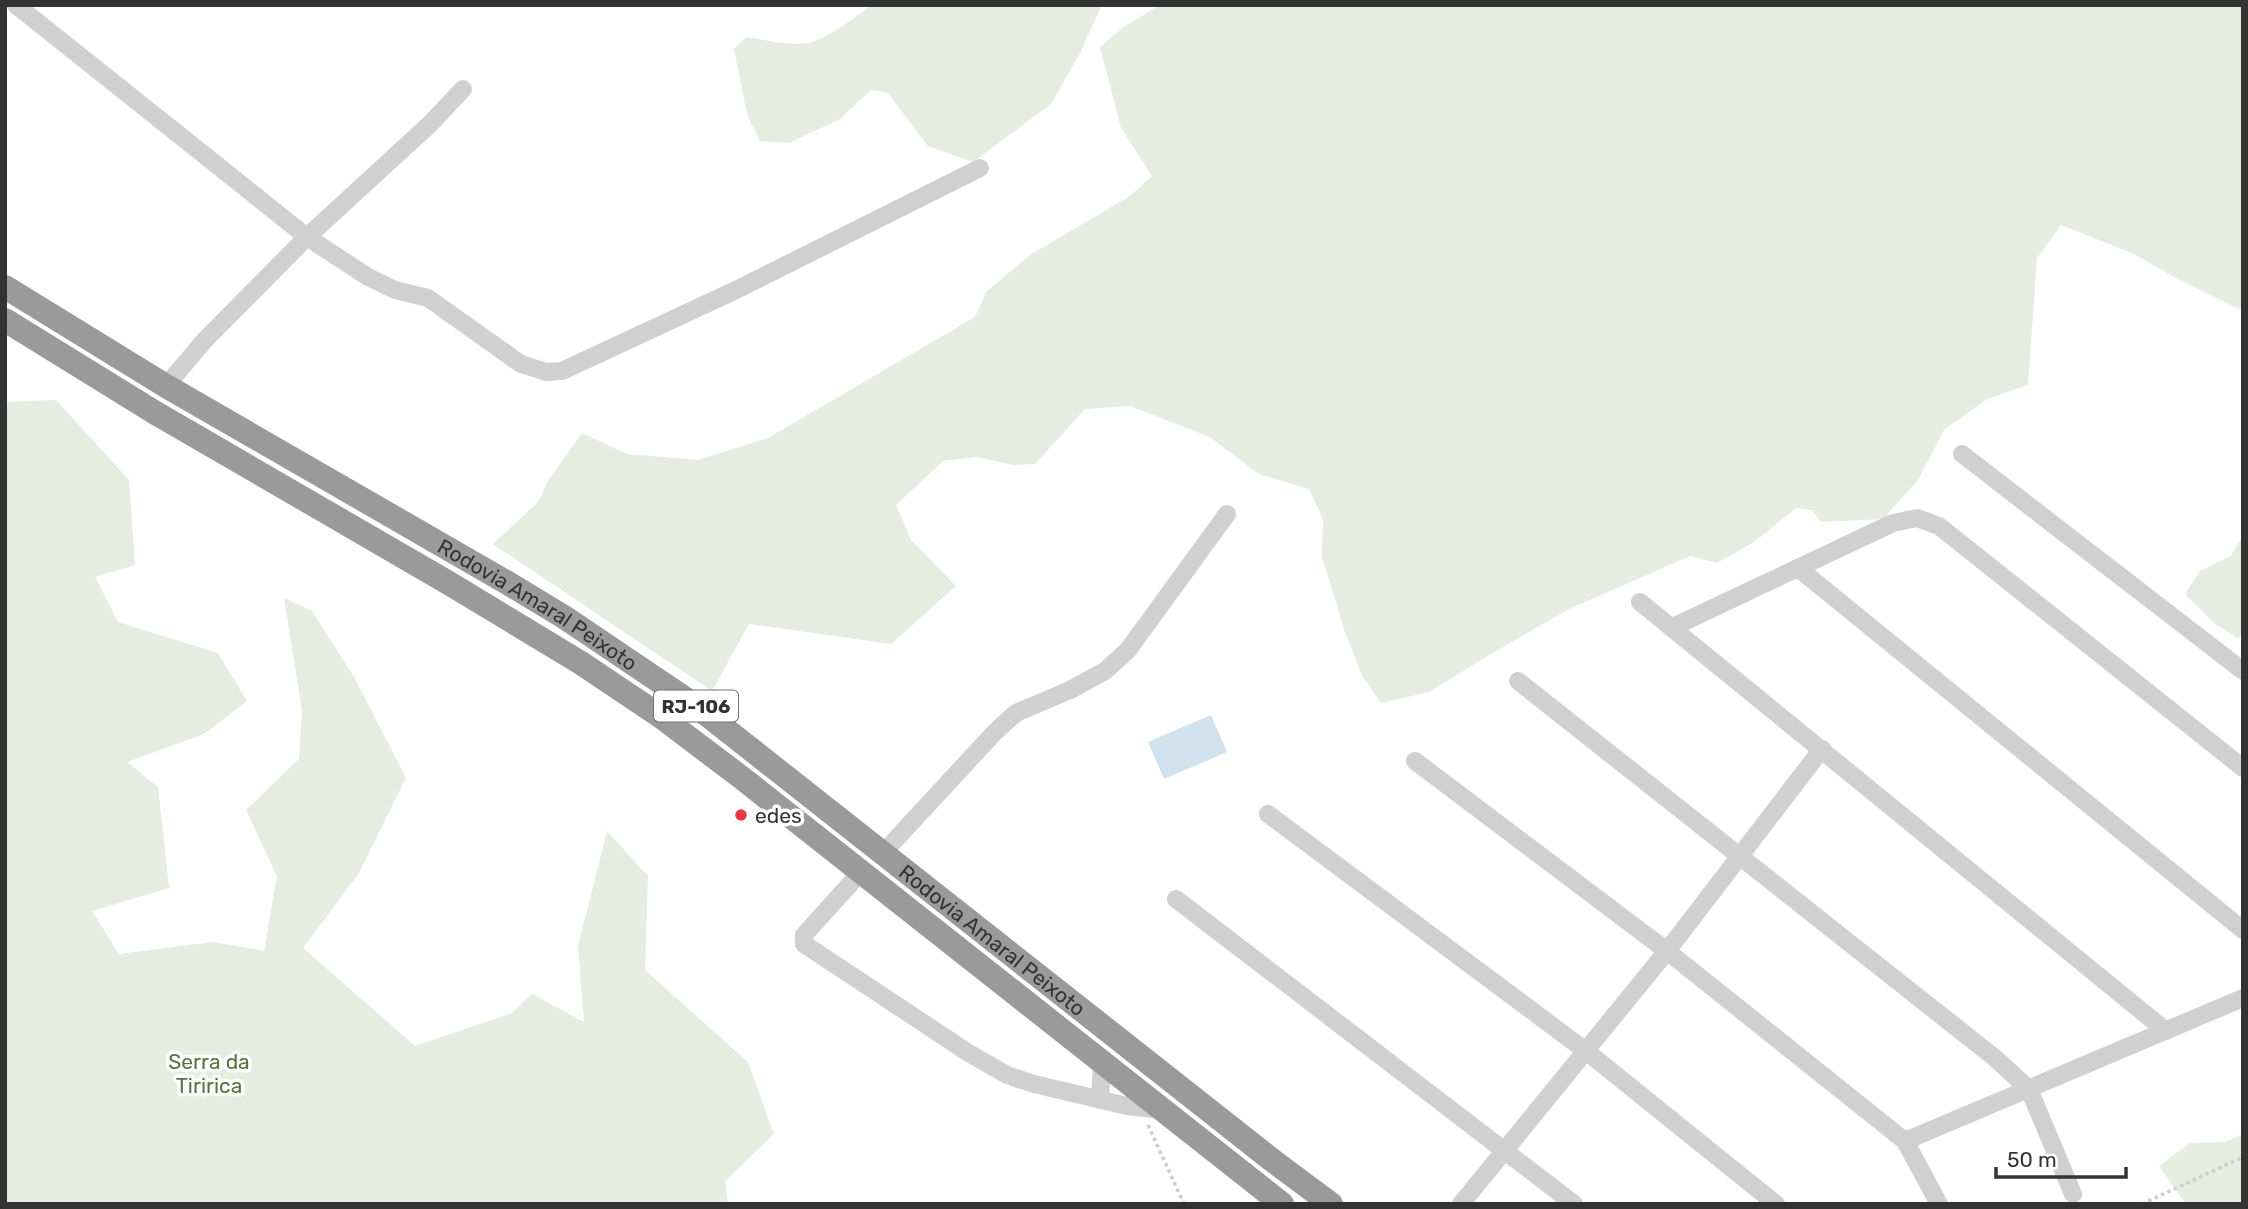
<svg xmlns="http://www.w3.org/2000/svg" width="2248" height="1209" font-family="Rubik,sans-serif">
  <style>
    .green { fill: #e6ecdf }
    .water { fill: #cfe2ee }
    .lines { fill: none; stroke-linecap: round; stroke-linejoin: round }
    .path { stroke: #cdcdcd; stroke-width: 3.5; stroke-dasharray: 3.5 3.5; stroke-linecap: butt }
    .minor { stroke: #d0d0d0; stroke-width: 18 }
    .highway { stroke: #9a9a9a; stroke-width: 24 }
    .poi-dot { fill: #e63946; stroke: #fff; stroke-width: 2.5 }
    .labels { text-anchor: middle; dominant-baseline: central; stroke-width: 7; stroke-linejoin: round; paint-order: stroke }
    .shield { fill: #fff; stroke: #707070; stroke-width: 2 }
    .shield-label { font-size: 19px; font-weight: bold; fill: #333 }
    .street-label { font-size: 21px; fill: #333; stroke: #fff }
    .poi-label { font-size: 21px; fill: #333; stroke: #fff; text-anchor: start }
    .park-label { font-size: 21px; fill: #56703f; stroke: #fff }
  </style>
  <rect width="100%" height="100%" fill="#fff"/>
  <g class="green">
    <path d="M872 5H1105L1100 9 1079 55 1051 104 973 162 928 146 888 93 871 90 840 119 789 143 760 141 747 114 734 49 746 37C765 40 787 46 806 43 827 40 855 17 872 5Z"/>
    <polygon points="1160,5 2243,5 2243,311 2178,279 2132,253 2061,225 2037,258 2028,385 1987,399 1944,430 1918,480 1883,519 1821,522 1812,510 1796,508 1754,542 1717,563 1690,556 1569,609 1486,657 1429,692 1381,703 1362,676 1345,632 1322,557 1323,519 1309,489 1259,474 1210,437 1130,406 1085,409 1035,464 1013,465 976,457 943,461 896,505 911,540 956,586 891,644 749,624 712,691 493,544 538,502 549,479 582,433 627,454 698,460 768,438 975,317 986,292 1030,255 1130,196 1152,176 1121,128 1100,47 1124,27"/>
    <polygon points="56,400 129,480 135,565 95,577 118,622 218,653 247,701 204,734 127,762 158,787 169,888 92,911 119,954 213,942 264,951 277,876 246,810 299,759 302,711 284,598 312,611 354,677 406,778 359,873 303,948 415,1046 512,1013 532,994 584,1022 578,946 607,831 648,876 645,970 748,1062 774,1134 725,1181 728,1204 5,1204 5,402"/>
    <polygon points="2243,535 2243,634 2238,638 2216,625 2185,594 2200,571 2231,556"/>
    <polygon points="2243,1134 2243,1204 2186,1204 2159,1166 2190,1143 2225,1142"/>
  </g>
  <polygon class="water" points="1211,715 1227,752 1164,779 1148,742"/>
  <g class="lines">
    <g class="path">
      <polyline points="1148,1125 1184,1204"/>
      <polyline points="2142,1204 2243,1157"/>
    </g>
    <g class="minor">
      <polyline points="16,5 307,237 204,341 166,386"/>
      <polyline points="463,89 430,124 307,237 368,277 395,290 428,298 521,364 546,372 562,371 736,290 980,168"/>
      <polyline points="1962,454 2243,671"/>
      <polyline points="1798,568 2243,930"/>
      <polyline points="1640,602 2166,1031"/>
      <polyline points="1673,627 1893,523 1917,518 1939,526 2243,768"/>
      <polyline points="1518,681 1995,1058 2029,1089 2073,1194"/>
      <polyline points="1415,761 1667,951 1905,1141 1939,1204"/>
      <polyline points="1268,814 1586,1051 1776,1204"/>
      <polyline points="883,853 995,732 1016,713 1070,690 1105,671 1128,650 1227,514"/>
      <polyline points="861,872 804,935 804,944 967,1052 1007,1075 1034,1084 1127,1106 1163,1110"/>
      <polyline points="1176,899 1574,1204"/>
      <polyline points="1100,1100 1102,1062"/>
      <polyline points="1905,1141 2243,998"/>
      <polyline points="1461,1204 1667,951 1822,749"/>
    </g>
    <g class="highway">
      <path id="s1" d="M5 287 166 386 506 582 564 617 696 706 1272 1160 1331 1204"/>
      <polyline points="5,320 154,412 447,582 581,663 660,716 742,778 1282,1204"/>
    </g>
  </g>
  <circle class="poi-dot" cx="741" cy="815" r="7"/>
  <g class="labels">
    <rect class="shield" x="654" y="690.5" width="84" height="31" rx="5"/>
    <g class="shield-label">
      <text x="696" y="706">RJ-106</text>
    </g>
    <g class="street-label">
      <text stroke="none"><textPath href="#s1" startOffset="620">Rodovia Amaral Peixoto</textPath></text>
      <text stroke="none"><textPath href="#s1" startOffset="1186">Rodovia Amaral Peixoto</textPath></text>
    </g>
    <g class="poi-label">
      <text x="755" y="815">edes</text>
    </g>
    <g class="park-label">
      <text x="209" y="1061">Serra da<tspan x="209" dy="24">Tiririca</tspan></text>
    </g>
  </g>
  <rect width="2248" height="1209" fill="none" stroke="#333333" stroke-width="14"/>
  <path d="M1996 1167v10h130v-10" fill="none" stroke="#333333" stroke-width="3.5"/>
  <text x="2007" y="1167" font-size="21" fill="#333333" stroke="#ffffff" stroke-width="5" paint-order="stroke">50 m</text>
</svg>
